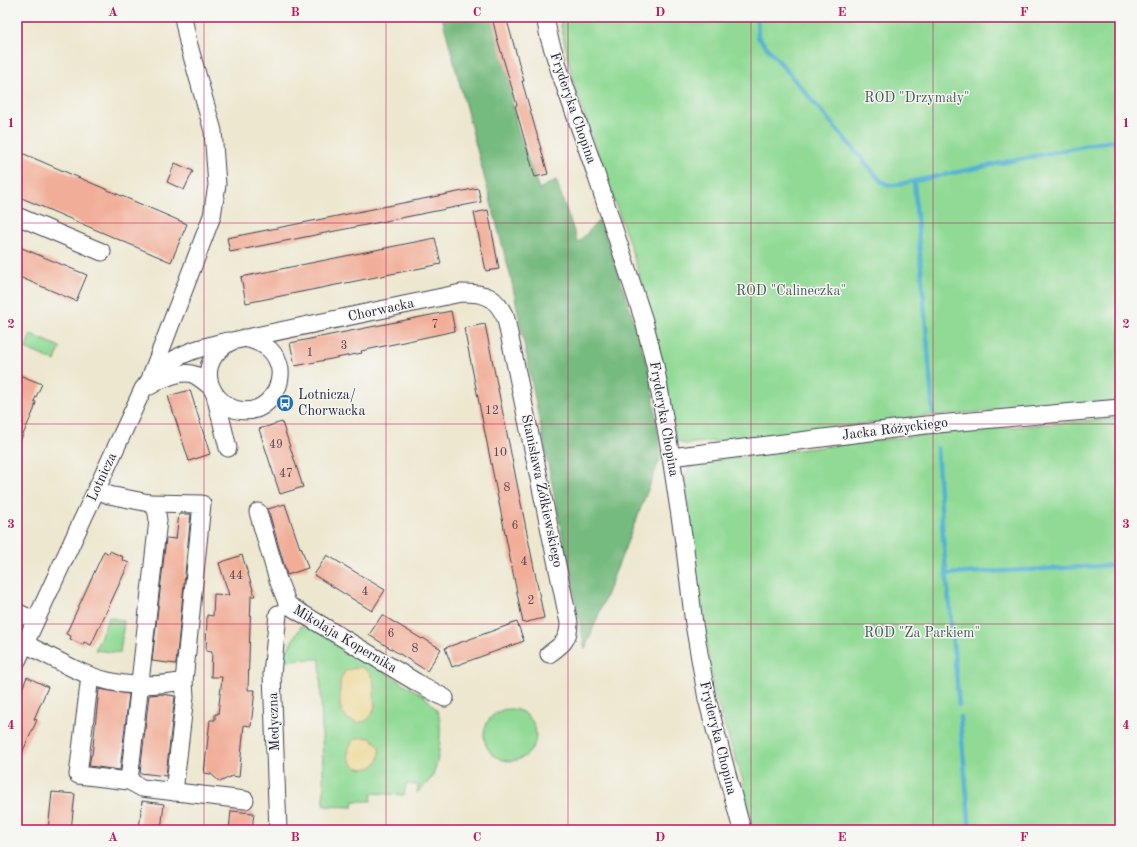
<svg xmlns="http://www.w3.org/2000/svg" width="1137" height="847" font-family="'Old Standard TT',serif">
  <style>
    .green { fill: #91da95; stroke: #5a7e68 }
    .forest { fill: #74ba7e; stroke: #4b6e5c }
    .sand { fill: #eeda9e; stroke: #887e6c }
    .lines { fill: none; stroke-linecap: round; stroke-linejoin: round }
    .stream { stroke: #54b2d2; stroke-width: 4.5 }
    .building { fill: #f1ad97 }
    .minor-casing { stroke: #404051; stroke-width: 19 }
    .minor { stroke: #fff; stroke-width: 17 }
    .grid { fill: none; stroke: #c2185b; stroke-width: 1; stroke-opacity: 0.55 }
    .labels { text-anchor: middle; dominant-baseline: central; stroke-width: 3; stroke-linejoin: round; paint-order: stroke }
    .number-label { font-size: 12px; fill: #564552 }
    .park-label { font-size: 14px; fill: #435956; stroke: #f6f6f2 }
    .street-label { font-size: 14px; fill: #22223b; stroke: #f6f6f2 }
    .poi-label { font-size: 14px; fill: #22223b; stroke: #f6f6f2; text-anchor: start }
    .neatline { fill: none; stroke: #c2185b; stroke-width: 1.5 }
    .grid-label { font-size: 13px; text-anchor: middle; font-weight: bold; fill: #c2185b }
  </style>
  <rect width="100%" height="100%" fill="#f6f6f2"/>
  <filter id="ink" filterUnits="userSpaceOnUse"><feTurbulence type="fractalNoise" baseFrequency=".025" numOctaves="2"/><feDisplacementMap in="SourceGraphic" scale="8" xChannelSelector="R" yChannelSelector="G"/><feConvolveMatrix kernelMatrix="1 2 1 2 8 2 1 2 1" color-interpolation-filters="sRGB"/></filter>
  <filter id="wash" filterUnits="userSpaceOnUse"><feTurbulence type="fractalNoise" baseFrequency=".012" numOctaves="4" result="noise"/><feDisplacementMap in="SourceGraphic" scale="16" xChannelSelector="R" yChannelSelector="G"/><feGaussianBlur stdDeviation="0.9" result="paint"/><feColorMatrix in="noise" values="0 0 0 0 0 0 0 0 0 0 0 0 0 0 0 0 0 1.4 0 .05"/><feComposite in="paint" operator="in"/></filter>
  <g filter="url(#wash)">
    <rect width="100%" height="100%" fill="#ede7cf"/>
    <g class="green">
      <polygon points="559,17 1120,17 1120,401 927,416 761,437 684,444 676,440 658,345 646,297 630,245 574,86"/>
      <polygon points="31,334 60,347 55,361 25,348"/>
      <polygon points="1120,418 1120,830 752,830 744,784 715,696 700,605 691,536 685,476 689,468 697,462 940,433"/>
      <polygon points="109,617 124,621 120,653 95,650"/>
      <path d="M303 623 424 696C429 701 435 706 438 713 443 726 439 765 432 777 428 783 422 788 417 793L418 785 406 784 404 795 372 793 371 801H354L353 807 324 806 320 659 281 660Z"/>
      <circle cx="510" cy="735" r="26"/>
    </g>
    <polygon class="forest" points="442,17 498,17 517,128 539,189 556,180 578,243 600,219 631,312 651,377 661,457 585,649 511,278"/>
    <g class="sand">
      <path d="M361 667C373 673 374 679 374 692 374 697 376 705 374 710 369 727 348 726 342 711 339 706 340 699 340 693 340 681 339 680 346 670Z"/>
      <circle cx="364" cy="753" r="16"/>
    </g>
    <g class="lines">
      <g class="stream">
        <polyline points="757,17 758,37 881,181 889,185 895,185 1103,142 1112,141 1120,144"/>
        <polyline points="1118,143 1120,105"/>
        <polyline points="914,181 933,412"/>
        <polyline points="937,448 943,538 959,705"/>
        <polyline points="946,574 1120,565"/>
        <polyline points="960,717 970,830"/>
      </g>
    </g>
    <g id="blocks">
      <g class="building">
        <polygon points="492,17 506,17 524,81 522,81 548,174 535,177 515,106 517,105 497,38"/>
        <polygon points="17,151 187,224 171,262 17,196"/>
        <polygon points="175,163 193,171 184,190 167,182"/>
        <polygon points="478,188 481,202 230,252 227,238"/>
        <polygon points="488,210 499,269 486,271 474,213"/>
        <polygon points="435,238 441,264 246,303 241,277"/>
        <polygon points="17,246 87,275 76,301 17,276"/>
        <polygon points="451,311 455,331 361,351 362,353 295,366 290,343"/>
        <polygon points="485,324 544,618 523,623 464,328"/>
        <polygon points="17,374 42,384 34,401 36,402 34,410 17,448"/>
        <polygon points="190,390 210,454 189,461 168,396"/>
        <polygon points="282,422 303,487 280,494 259,429"/>
        <polygon points="285,504 300,548 301,547 308,568 287,575 268,509"/>
        <polygon points="179,514 191,514 176,664 152,661 166,538 176,539"/>
        <polygon points="104,551 109,554 110,551 123,557 122,560 129,563 91,645 84,642 83,645 70,639 71,636 66,634"/>
        <polygon points="242,555 255,596 251,596 248,690 255,690 251,726 244,725 239,777 232,776 220,782 211,774 204,773 210,720 215,720 215,714 218,714 222,677 211,677 212,652 206,651 207,615 213,616 214,594 229,595 219,563"/>
        <polygon points="327,555 385,590 372,611 314,575"/>
        <polygon points="382,615 422,639 423,638 441,649 427,671 369,635"/>
        <polygon points="517,622 524,641 452,667 445,648"/>
        <polygon points="27,677 48,687 34,719 37,720 17,764 17,701"/>
        <polygon points="99,689 129,694 120,770 89,766 91,755 92,755"/>
        <polygon points="162,694 175,696 166,776 140,773 149,695"/>
        <polygon points="52,792 75,794 71,830 48,830"/>
        <polygon points="142,801 164,804 161,830 139,830"/>
        <polygon points="231,811 254,813 252,830 229,830"/>
      </g>
    </g>
  </g>
  <g filter="url(#ink)">
    <use href="#blocks" fill-opacity="0" stroke="#404051" stroke-width="1"/>
    <g class="lines">
      <defs>
        <g id="minor">
          <polyline points="545,17 549,37 560,72 595,171 628,272 644,321 655,365 671,457 685,549 694,624 707,699 742,830"/>
          <polyline points="17,216 102,252"/>
          <path d="M244 338C261 342 273 347 279 365 282 375 279 388 272 397 237 440 174 372 232 341L461 293C486 293 496 296 506 319L569 623C569 640 562 645 549 654"/>
          <polyline points="151,376 212,216 217,185 213,131 188,42 183,17"/>
          <path d="M150 386C160 379 182 369 195 375 200 378 205 382 210 386"/>
          <polyline points="215,395 228,448"/>
          <polyline points="671,457 926,425 1120,408"/>
          <polyline points="149,503 202,504 184,681 185,696 174,792"/>
          <polyline points="258,512 278,580 288,605 416,682 445,698"/>
          <polyline points="17,612 35,621"/>
          <path d="M25 644C51 656 80 675 108 681 131 687 161 685 184 681"/>
          <path d="M17 661 143 389C165 357 192 349 228 341"/>
          <polyline points="90,676 78,775 129,781 158,520 156,508 149,503 109,495 96,489"/>
          <polyline points="129,781 142,788 245,800"/>
          <polyline points="278,830 272,674 278,614"/>
        </g>
      </defs>
      <use href="#minor" class="minor-casing"/>
      <use href="#minor" class="minor"/>
    </g>
  </g>
  <path class="grid" d="M204 17V830M386 17V830M568 17V830M751 17V830M933 17V830M17 223H1120M17 424H1120M17 624H1120"/>
  <defs>
    <symbol id="bus-disc" viewBox="-11 -11 22 22"><circle r="9.5" fill="#1f6fb2" stroke="#f6f6f2"/><path d="M-5-6H5V4H4V6H2V4H-2V6H-4V4H-5ZM-3.5-4V0h7V-4ZM-3.5 1.2v1.5H-2V1.2ZM2 1.2v1.5H3.5V1.2Z" fill="#fff"/></symbol>
  </defs>
  <g fill-rule="evenodd">
    <use href="#bus-disc" x="275" y="393" width="20" height="20"/>
  </g>
  <g class="labels">
    <g class="number-label">
      <text x="435" y="325">7</text>
      <text x="344" y="346">3</text>
      <text x="310" y="353">1</text>
      <text x="492" y="411">12</text>
      <text x="276" y="445">49</text>
      <text x="500" y="453">10</text>
      <text x="286" y="474">47</text>
      <text x="507" y="488">8</text>
      <text x="515" y="526">6</text>
      <text x="524" y="562">4</text>
      <text x="236" y="576">44</text>
      <text x="365" y="592">4</text>
      <text x="531" y="601">2</text>
      <text x="391" y="634">6</text>
      <text x="415" y="649">8</text>
    </g>
    <g class="park-label">
      <text x="917" y="98">ROD "Drzymały"</text>
      <text x="791" y="291">ROD "Calineczka"</text>
      <text x="922" y="633">ROD "Za Parkiem"</text>
    </g>
    <g class="street-label">
      <text transform="translate(573 108) rotate(71)">Fryderyka Chopina</text>
      <text transform="translate(381 310) rotate(-12)">Chorwacka</text>
      <text transform="translate(664 419) rotate(80)">Fryderyka Chopina</text>
      <text transform="translate(895 429) rotate(-7)">Jacka Różyckiego</text>
      <text transform="translate(102 477) rotate(-65)">Lotnicza</text>
      <text transform="translate(542 491) rotate(78)">Stanisława Żółkiewskiego</text>
      <text transform="translate(345 639) rotate(31)">Mikołaja Kopernika</text>
      <text transform="translate(274 722) rotate(-92)">Medyczna</text>
      <text transform="translate(718 738) rotate(76)">Fryderyka Chopina</text>
    </g>
    <g class="poi-label">
      <text x="298" y="395">Lotnicza/<tspan x="298" dy="16">Chorwacka</tspan></text>
    </g>
  </g>
  <rect width="1137" height="847" fill="none" stroke="#f6f6f2" stroke-width="44"/>
  <rect x="22" y="22" width="1093" height="803" class="neatline"/>
  <g class="grid-label">
    <text x="113" y="16">A</text>
    <text x="295" y="16">B</text>
    <text x="477" y="16">C</text>
    <text x="660" y="16">D</text>
    <text x="842" y="16">E</text>
    <text x="1024" y="16">F</text>
    <text x="11" y="127">1</text>
    <text x="1126" y="127">1</text>
    <text x="11" y="328">2</text>
    <text x="1126" y="328">2</text>
    <text x="11" y="528">3</text>
    <text x="1126" y="528">3</text>
    <text x="11" y="729">4</text>
    <text x="1126" y="729">4</text>
    <text x="113" y="841">A</text>
    <text x="295" y="841">B</text>
    <text x="477" y="841">C</text>
    <text x="660" y="841">D</text>
    <text x="842" y="841">E</text>
    <text x="1024" y="841">F</text>
  </g>
</svg>
